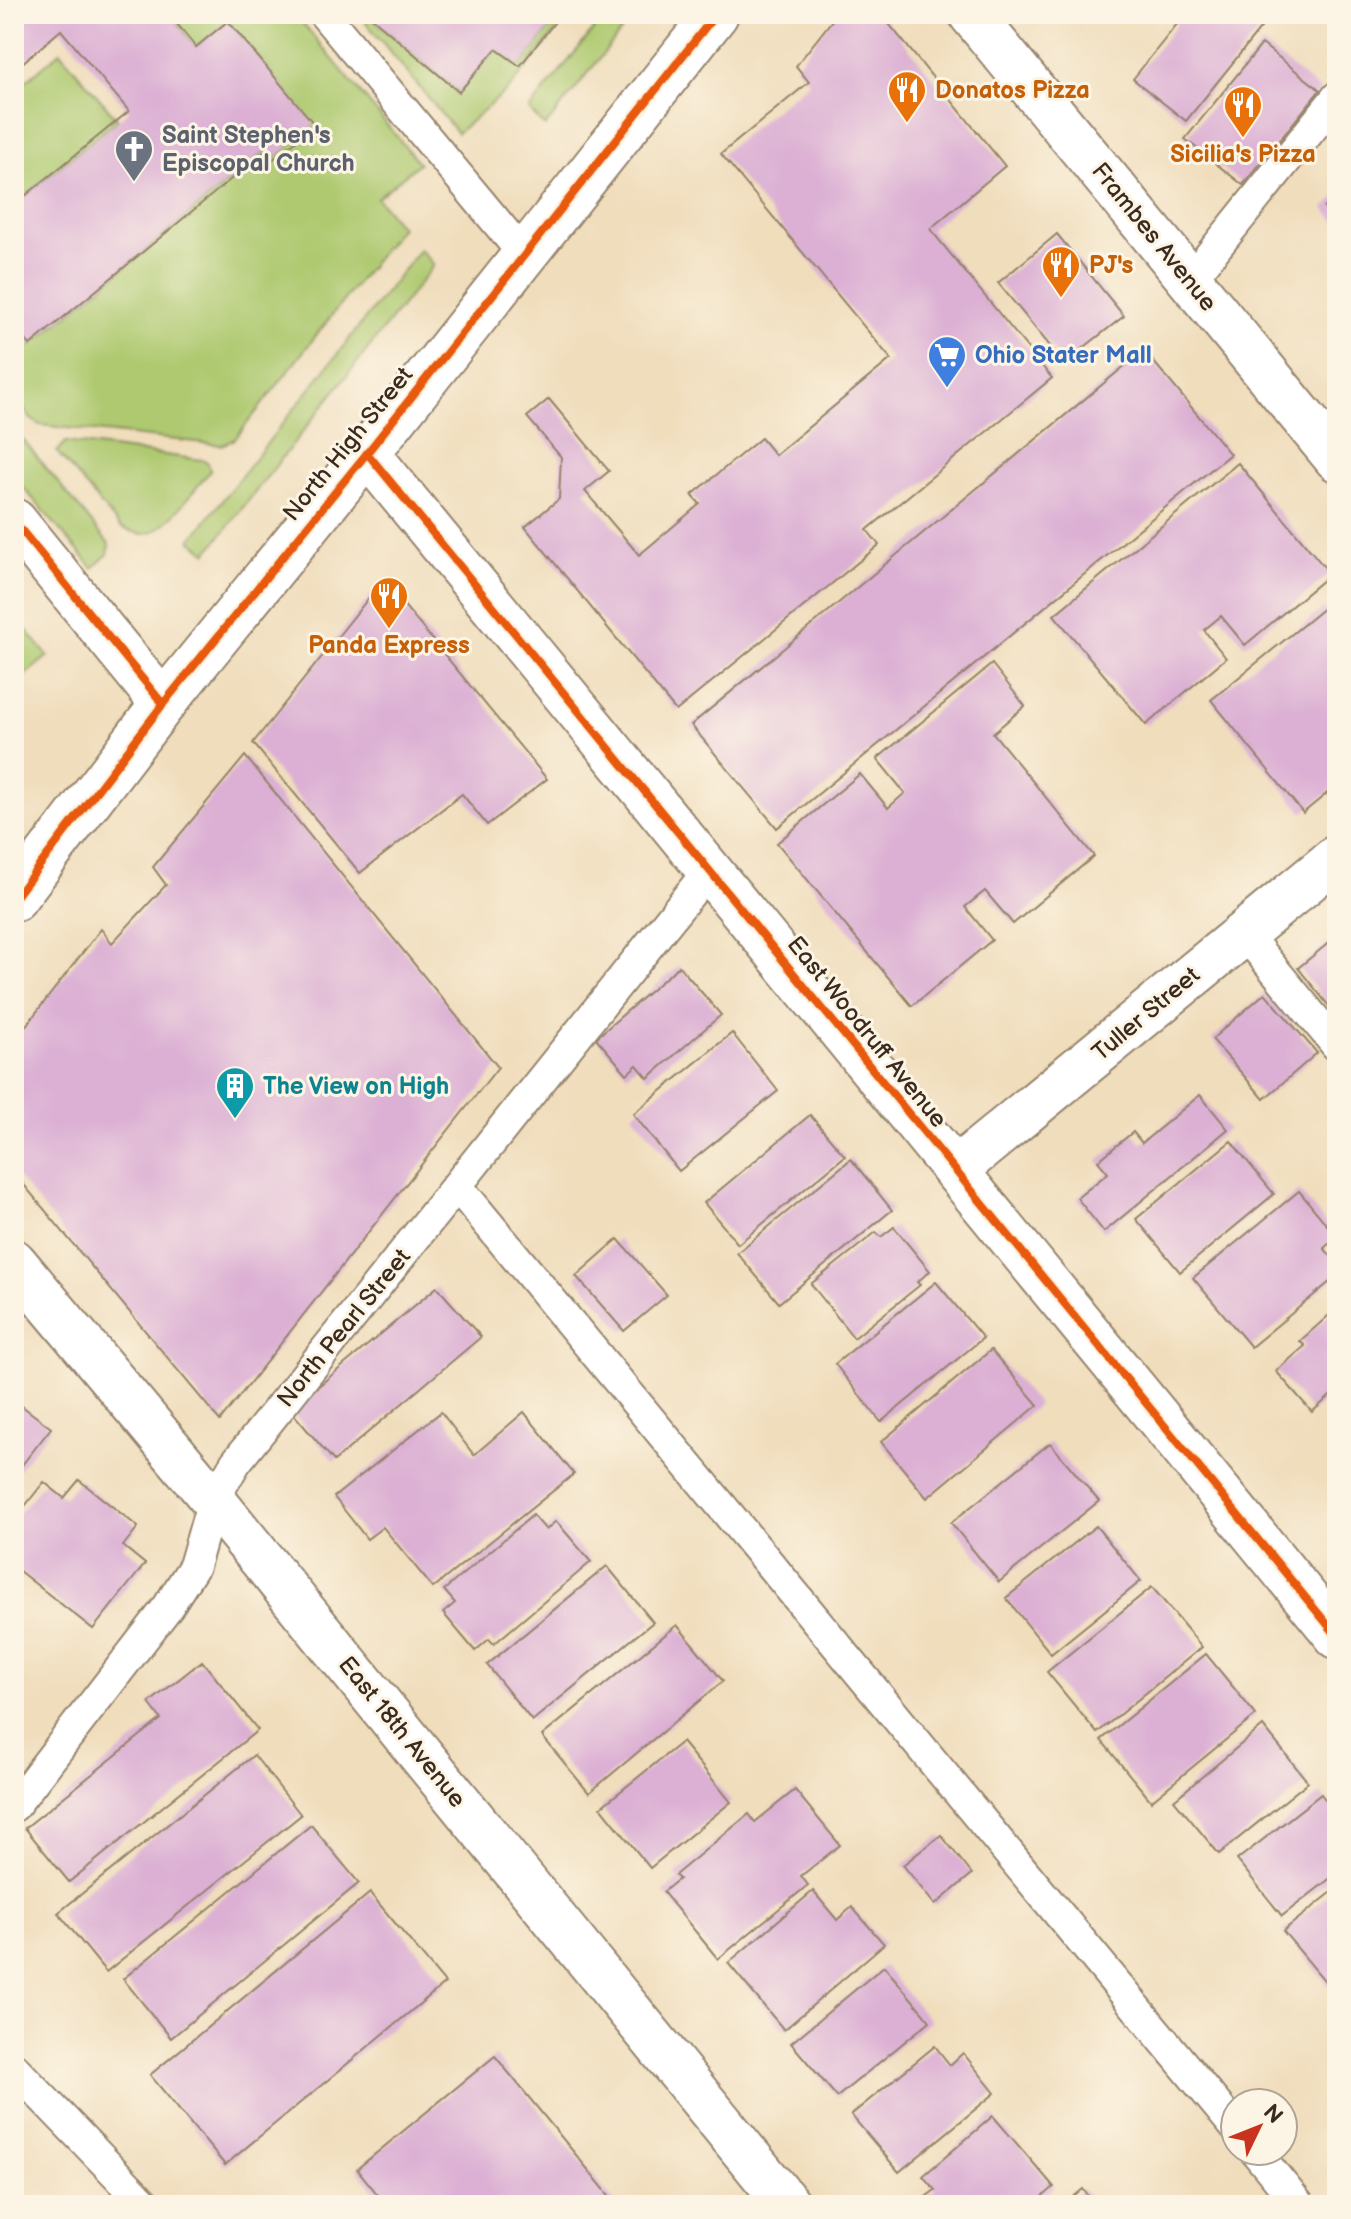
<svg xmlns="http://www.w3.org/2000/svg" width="1351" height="2219" font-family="'Balsamiq Sans',sans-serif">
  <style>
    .green { fill: #aec96f; stroke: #747a46; stroke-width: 2 }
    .building { fill: #dcb0d4 }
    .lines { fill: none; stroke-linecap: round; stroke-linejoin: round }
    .service-casing { stroke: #96846d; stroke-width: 34 }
    .minor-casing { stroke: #96846d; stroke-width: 48 }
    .tertiary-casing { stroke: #96846d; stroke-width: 48 }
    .primary-casing { stroke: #96846d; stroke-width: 48 }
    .service { stroke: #fff; stroke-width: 30 }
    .minor { stroke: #fff; stroke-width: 44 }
    .tertiary { stroke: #fff; stroke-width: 44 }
    .primary { stroke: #fff; stroke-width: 44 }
    .cycleway-casing { stroke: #fcf5e5; stroke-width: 13 }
    .cycleway { stroke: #e8590c; stroke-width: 8 }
    .labels { text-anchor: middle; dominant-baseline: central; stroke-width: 6; stroke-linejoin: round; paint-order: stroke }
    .food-label { font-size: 24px; font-weight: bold; fill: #c56008; stroke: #fcf5e5; text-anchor: start }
    .worship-label { font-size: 24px; font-weight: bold; fill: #5b616d; stroke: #fcf5e5; text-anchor: start }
    .street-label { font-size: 24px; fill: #3b2a1e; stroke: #fcf5e5 }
    .shop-label { font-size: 24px; font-weight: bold; fill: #366cbe; stroke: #fcf5e5; text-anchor: start }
    .culture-label { font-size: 24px; font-weight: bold; fill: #0d838f; stroke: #fcf5e5; text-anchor: start }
  </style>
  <rect width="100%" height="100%" fill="#fcf5e5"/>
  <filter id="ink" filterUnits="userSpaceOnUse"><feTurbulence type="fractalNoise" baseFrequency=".0125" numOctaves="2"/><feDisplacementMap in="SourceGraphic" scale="16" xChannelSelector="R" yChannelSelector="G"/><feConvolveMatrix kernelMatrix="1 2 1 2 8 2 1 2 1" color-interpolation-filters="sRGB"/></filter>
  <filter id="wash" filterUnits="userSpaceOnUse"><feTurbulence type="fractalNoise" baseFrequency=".006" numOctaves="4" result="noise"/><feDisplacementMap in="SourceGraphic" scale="32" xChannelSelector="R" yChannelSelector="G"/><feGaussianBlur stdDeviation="1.8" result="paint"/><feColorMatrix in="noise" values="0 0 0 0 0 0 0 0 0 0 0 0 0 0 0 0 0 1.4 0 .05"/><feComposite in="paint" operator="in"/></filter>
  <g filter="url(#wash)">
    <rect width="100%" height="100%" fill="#f0ddbc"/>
    <g class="green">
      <polygon points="169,14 295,14 419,163 377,198 401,227 235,439 222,445 40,425 31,419 14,397 14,325 31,345 265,151 272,160 314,125 228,21 196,47"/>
      <polygon points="359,14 373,14 371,17 459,92 496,49 520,66 561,14 570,14 510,88 457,133"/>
      <polygon points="606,14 635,14 545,127 529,110"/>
      <polygon points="60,52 118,120 14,205 14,91"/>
      <polygon points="420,249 434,265 207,553 191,540"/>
      <polygon points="14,429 109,544 108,554 93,568 14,477"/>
      <path d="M66 442 202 460 208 463 210 471C195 488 167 531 145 534 135 534 128 530 120 527L57 452Z"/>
      <polygon points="14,615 48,656 14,684"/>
    </g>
    <g id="blocks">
      <g class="building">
        <polygon points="14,14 169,14 196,47 228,21 315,125 272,160 265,151 30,345 14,325 14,205 129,111 61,30 14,70"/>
        <polygon points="373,14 561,14 520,66 496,49 459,92 371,17"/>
        <polygon points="837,14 881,14 1005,166 930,229 1052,378 867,530 879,545 676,711 525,527 559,499 561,457 527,417 549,399 609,471 585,491 639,555 700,504 692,495 761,438 775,455 891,359 721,154 809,82 796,66"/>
        <polygon points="1170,14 1272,14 1186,121 1133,79 1177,24 1168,16"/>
        <polygon points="1314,14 1337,14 1337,21 1332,28"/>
        <polygon points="1262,44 1320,90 1243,185 1185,139"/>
        <polygon points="1337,196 1337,223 1324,208"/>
        <polygon points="1057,234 1124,316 1064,363 998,283"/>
        <polygon points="1144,350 1230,454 777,828 691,725"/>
        <polygon points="1238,463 1330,574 1245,645 1221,616 1204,630 1226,658 1146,725 1054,615"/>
        <polygon points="383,580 547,779 487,825 462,794 360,873 253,743"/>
        <polygon points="1324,608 1337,624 1337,785 1303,813 1211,700"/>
        <polygon points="992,664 1025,706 993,733 1094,856 1013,924 985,891 965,907 992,940 912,1006 777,843 860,774 888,808 905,793 877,759"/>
        <polygon points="245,756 498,1067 220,1421 14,1173 14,1041 101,929 112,943 166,885 153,867"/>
        <polygon points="1337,936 1337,1016 1298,968"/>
        <polygon points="679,966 721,1015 648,1078 637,1065 627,1074 596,1038"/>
        <polygon points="1265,993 1317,1053 1264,1099 1212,1039"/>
        <polygon points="732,1033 778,1091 679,1171 633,1114"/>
        <polygon points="1200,1095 1228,1129 1104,1232 1077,1198 1108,1173 1098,1161 1133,1132 1142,1143"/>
        <polygon points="810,1115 845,1156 738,1244 704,1203"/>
        <polygon points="1231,1141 1274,1194 1180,1272 1136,1219"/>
        <polygon points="851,1159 892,1210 779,1303 737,1253"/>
        <polygon points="1299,1191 1337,1237 1324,1248 1337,1263 1337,1276 1251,1347 1193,1278"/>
        <polygon points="894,1227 930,1271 917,1282 920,1285 854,1338 811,1284 876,1232 881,1237"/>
        <polygon points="618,1239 667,1295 624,1331 576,1276"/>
        <polygon points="936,1282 983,1338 881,1422 835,1364"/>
        <polygon points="437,1287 481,1337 334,1461 290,1410"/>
        <polygon points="1337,1308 1337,1390 1312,1412 1276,1371 1305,1346 1300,1341"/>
        <polygon points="991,1350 1038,1405 927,1498 881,1442"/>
        <polygon points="14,1400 51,1428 14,1475"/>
        <polygon points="441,1412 474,1455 524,1412 574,1474 433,1588 383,1527 367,1539 334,1497"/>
        <polygon points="1050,1443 1099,1501 999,1582 951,1523"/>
        <polygon points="79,1480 138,1527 123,1546 145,1564 93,1629 14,1567 14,1520 44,1482 64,1498"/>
        <polygon points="533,1515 546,1530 556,1521 591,1562 494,1644 489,1639 475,1651 443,1613 455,1603 444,1590"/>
        <polygon points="1096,1526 1141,1581 1051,1654 1006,1598"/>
        <polygon points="607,1566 653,1622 532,1721 487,1665"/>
        <polygon points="1152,1587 1202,1647 1097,1733 1047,1672"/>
        <polygon points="677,1625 723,1681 589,1793 542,1736"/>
        <polygon points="1206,1654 1256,1715 1151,1801 1101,1740"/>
        <polygon points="202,1661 258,1730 69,1882 25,1828 161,1719 149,1703"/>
        <polygon points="1263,1726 1308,1782 1219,1854 1174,1800"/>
        <polygon points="682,1742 731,1802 650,1868 601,1807"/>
        <polygon points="254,1755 301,1815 106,1972 58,1913"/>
        <polygon points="795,1790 840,1845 801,1876 808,1885 718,1959 663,1892 679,1879 675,1875 749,1814 755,1822"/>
        <polygon points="1321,1794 1337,1815 1337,1873 1282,1916 1237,1860"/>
        <polygon points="311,1825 359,1883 171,2038 123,1979"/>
        <polygon points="941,1835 972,1874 935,1905 903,1865"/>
        <polygon points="1337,1888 1337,1988 1333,1991 1283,1931"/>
        <polygon points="813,1891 837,1920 852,1907 884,1944 784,2030 728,1963"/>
        <polygon points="370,1893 445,1983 225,2165 150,2075"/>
        <polygon points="884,1966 930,2021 837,2097 791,2043"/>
        <polygon points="935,2046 950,2065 963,2053 995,2093 899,2172 851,2115"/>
        <polygon points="495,2056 617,2205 386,2205 357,2169"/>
        <polygon points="993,2116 1054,2187 1033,2205 927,2205 923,2199 935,2190 923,2176"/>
        <polygon points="1083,2189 1095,2205 1064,2205"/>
      </g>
    </g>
  </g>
  <g filter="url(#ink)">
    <use href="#blocks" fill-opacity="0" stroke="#96846d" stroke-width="2"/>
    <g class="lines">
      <defs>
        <g id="service">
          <polyline points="324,14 524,255"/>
          <polyline points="1190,280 1337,97"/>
          <polyline points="1244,933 1337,1046"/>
          <polyline points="457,1186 1235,2127"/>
          <polyline points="14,1806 167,1608 194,1566 213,1500 236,1462 709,870"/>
          <polyline points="14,2068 146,2205"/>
          <polyline points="1255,2151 1299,2205"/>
        </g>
        <g id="minor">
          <polyline points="971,14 1337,459"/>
          <polyline points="367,453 1337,1636"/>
          <polyline points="955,1170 1337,857"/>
          <polyline points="14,1262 213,1500 788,2205"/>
        </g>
        <polyline id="tertiary" points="14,521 163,704"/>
        <polyline id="primary" points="14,899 163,704 367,453 716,14"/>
      </defs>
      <use href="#service" class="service-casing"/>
      <use href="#minor" class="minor-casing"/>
      <use href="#tertiary" class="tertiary-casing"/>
      <use href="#primary" class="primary-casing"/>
      <use href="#service" class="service"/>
      <use href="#minor" class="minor"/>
      <use href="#tertiary" class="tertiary"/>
      <use href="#primary" class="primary"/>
      <defs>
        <g id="cycleway">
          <polyline points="367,453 1337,1636"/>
          <polyline points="14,521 163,704"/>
          <polyline points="14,899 163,704 367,453 716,14"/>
        </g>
      </defs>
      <use href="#cycleway" class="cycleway-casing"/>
      <use href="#cycleway" class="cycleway"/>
    </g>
  </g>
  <defs>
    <symbol id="restaurant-pin" viewBox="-11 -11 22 30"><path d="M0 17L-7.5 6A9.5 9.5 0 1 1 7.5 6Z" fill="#e8710a" stroke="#fcf5e5"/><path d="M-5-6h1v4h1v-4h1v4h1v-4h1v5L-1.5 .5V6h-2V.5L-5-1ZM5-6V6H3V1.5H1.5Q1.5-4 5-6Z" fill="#fff"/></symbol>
    <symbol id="church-pin" viewBox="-11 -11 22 30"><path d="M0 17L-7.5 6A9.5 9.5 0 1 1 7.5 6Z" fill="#6b7280" stroke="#fcf5e5"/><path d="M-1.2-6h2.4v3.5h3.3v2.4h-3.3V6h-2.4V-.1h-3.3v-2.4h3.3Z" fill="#fff"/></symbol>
    <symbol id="supermarket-pin" viewBox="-11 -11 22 30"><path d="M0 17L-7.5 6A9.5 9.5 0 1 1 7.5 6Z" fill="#3f7fe0" stroke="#fcf5e5"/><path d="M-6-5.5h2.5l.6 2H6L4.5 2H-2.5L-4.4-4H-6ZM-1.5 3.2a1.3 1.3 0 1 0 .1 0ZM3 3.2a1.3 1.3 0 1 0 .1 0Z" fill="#fff"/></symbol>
    <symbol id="building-pin" viewBox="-11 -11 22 30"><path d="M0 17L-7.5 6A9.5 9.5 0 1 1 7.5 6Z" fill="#0f9aa8" stroke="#fcf5e5"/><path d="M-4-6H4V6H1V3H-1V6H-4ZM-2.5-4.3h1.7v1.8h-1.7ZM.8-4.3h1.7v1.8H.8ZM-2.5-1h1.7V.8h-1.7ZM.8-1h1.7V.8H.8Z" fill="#fff"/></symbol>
  </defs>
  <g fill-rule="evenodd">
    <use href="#restaurant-pin" x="885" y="68" width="44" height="60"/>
    <use href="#restaurant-pin" x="1221" y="83" width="44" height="60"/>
    <use href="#church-pin" x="112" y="127" width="44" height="60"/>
    <use href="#restaurant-pin" x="1039" y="243" width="44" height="60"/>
    <use href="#supermarket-pin" x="925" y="333" width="44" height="60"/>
    <use href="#restaurant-pin" x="367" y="574" width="44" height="60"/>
    <use href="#building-pin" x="213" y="1064" width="44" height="60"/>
  </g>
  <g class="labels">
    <g class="food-label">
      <text x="935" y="90">Donatos Pizza</text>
      <text x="1243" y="154" text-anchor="middle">Sicilia's Pizza</text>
      <text x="1089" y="265">PJ's</text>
      <text x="389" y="645" text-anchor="middle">Panda Express</text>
    </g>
    <g class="worship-label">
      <text x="162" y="135">Saint Stephen's<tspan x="162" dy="28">Episcopal Church</tspan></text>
    </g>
    <g class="street-label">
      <text transform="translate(1154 237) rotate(51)">Frambes Avenue</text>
      <text transform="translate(348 444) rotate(-51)">North High Street</text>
      <text transform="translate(1146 1014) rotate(-40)">Tuller Street</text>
      <text transform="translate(867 1032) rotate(51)">East Woodruff Avenue</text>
      <text transform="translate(344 1328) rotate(-51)">North Pearl Street</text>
      <text transform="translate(402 1732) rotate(51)">East 18th Avenue</text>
    </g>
    <g class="shop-label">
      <text x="975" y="355">Ohio Stater Mall</text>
    </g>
    <g class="culture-label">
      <text x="263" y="1086">The View on High</text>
    </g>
  </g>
  <rect width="1351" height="2219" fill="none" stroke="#fcf5e5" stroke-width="48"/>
  <g transform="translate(1259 2127) rotate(47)"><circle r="38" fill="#fcf5e5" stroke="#afa495" stroke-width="2"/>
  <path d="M0-6L14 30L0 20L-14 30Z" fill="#c8321e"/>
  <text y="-12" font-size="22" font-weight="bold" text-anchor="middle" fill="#3b2a1e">N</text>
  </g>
</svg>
